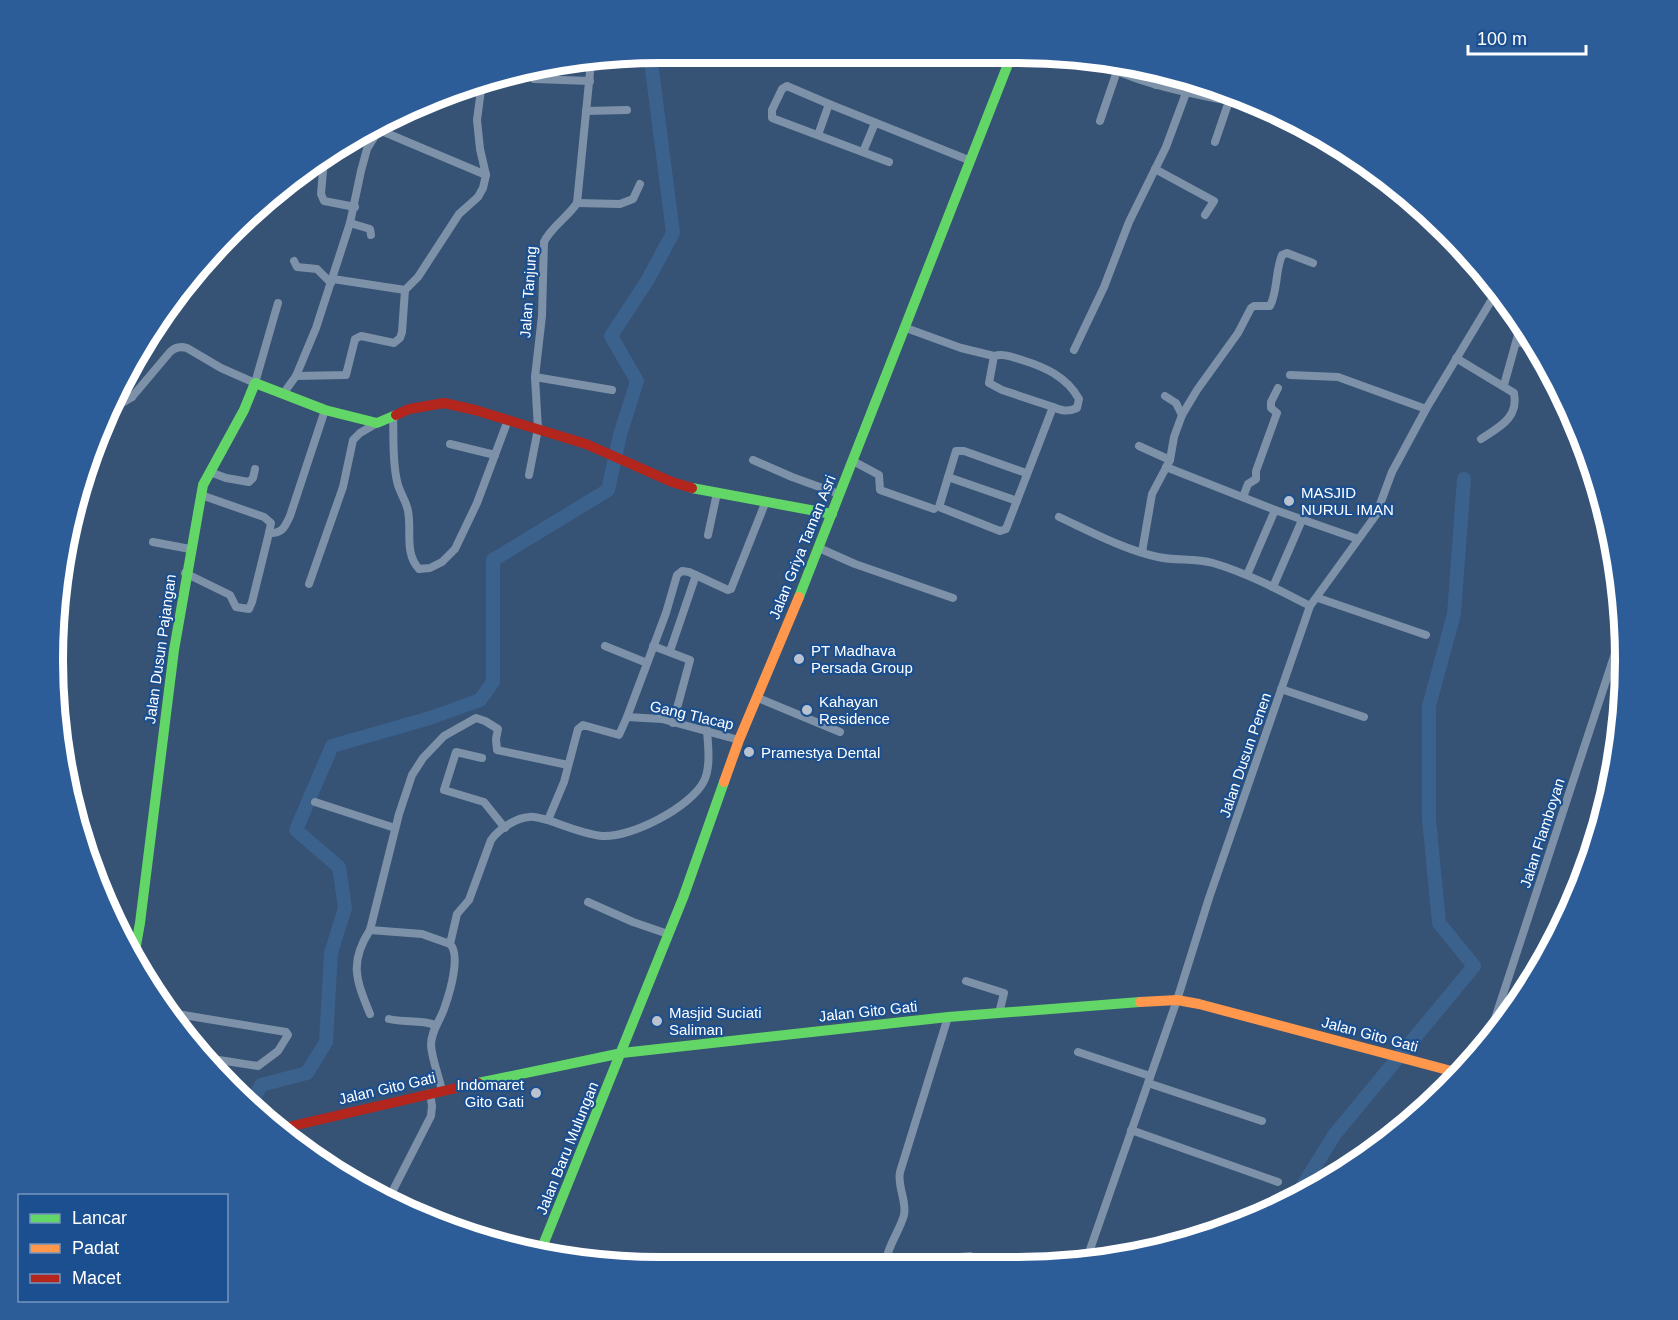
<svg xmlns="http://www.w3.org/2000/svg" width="1678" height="1320" font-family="Helvetica,sans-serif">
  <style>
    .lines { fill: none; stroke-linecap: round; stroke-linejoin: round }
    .river { stroke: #3b618d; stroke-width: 14 }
    .street { stroke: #7d92a8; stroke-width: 8 }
    .fast { stroke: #63d668; stroke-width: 10 }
    .slow { stroke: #ff974d; stroke-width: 10 }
    .jam { stroke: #b3261e; stroke-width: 10 }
    .poi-dot { fill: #b9c2ce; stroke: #1b4f8f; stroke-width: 2 }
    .labels { text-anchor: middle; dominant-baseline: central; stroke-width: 4.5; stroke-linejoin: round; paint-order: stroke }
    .street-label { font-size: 15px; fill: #fff; stroke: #1b4f8f }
    .poi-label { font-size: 15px; fill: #fff; stroke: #1b4f8f; text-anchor: start }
    .rim { fill: none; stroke: #fff; stroke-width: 8 }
  </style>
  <rect width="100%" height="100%" fill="#365274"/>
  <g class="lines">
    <g class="river">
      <polyline points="250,1106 261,1085 307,1073 326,1042 331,953 345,908 339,867 296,830 332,746 430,718 480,700 493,682 493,560 608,490 620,435 637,381 611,336 647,281 673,233 650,54"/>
      <polyline points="1295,1198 1335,1134 1474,966 1439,923 1429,819 1429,706 1454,614 1464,479"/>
    </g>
    <g class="street">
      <path d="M1096 61C1133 81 1173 90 1214 98 1226 100 1238 104 1251 102"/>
      <polyline points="532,69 534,79 590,81"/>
      <polyline points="1156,85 1158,74"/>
      <polyline points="1205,96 1208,84"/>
      <polyline points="422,106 426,108"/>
      <polyline points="586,111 627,110"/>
      <polyline points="1100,121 1117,71"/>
      <polyline points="372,127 486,175"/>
      <polyline points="818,135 829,104"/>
      <polyline points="1215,142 1229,101"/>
      <polyline points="863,152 875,123"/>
      <polyline points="324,159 321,194 324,201 355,207"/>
      <polyline points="889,162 772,118 772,110 782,89 787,86 829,104 971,161"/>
      <polyline points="1155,169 1214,201 1205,215"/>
      <polyline points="577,203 620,204 633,199 640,184"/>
      <polyline points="350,223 370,229 371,235"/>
      <polyline points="294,261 297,267 317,269 331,283"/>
      <polyline points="333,279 405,290"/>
      <polyline points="906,328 961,348 994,356 989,383 1002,390 1053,407 1006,529 1000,531 939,507 956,451 964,451 1026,473"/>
      <polyline points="1518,342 1538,348"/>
      <polyline points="1074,350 1104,287 1129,222 1166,147 1186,93"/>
      <path d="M994 356C1003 353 1012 357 1022 360 1045 367 1067 377 1079 399L1077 408C1068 412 1062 411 1053 407"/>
      <path d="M1456 358 1514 393C1519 418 1499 427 1481 439"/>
      <polyline points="1290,375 1338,377 1426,409"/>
      <polyline points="296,376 346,375 355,339 361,336 394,343 400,338 402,332 405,290 418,277 459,214 478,197 483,188 486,175 480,149 477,120 482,82"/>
      <polyline points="535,377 612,390"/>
      <polyline points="1504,385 1521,324"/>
      <polyline points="118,394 132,397"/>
      <polyline points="283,394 296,376 316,328 350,223 361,171 367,149 383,123"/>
      <polyline points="1165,396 1176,403 1182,415"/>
      <path d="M112 409 132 397 170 352C175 347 180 346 187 348L221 368 255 383 278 303"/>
      <path d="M393 416C394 437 392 460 397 481 399 492 406 500 408 511 412 531 404 553 419 569L430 568 442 562 455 549 477 503 508 420"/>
      <polyline points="450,444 495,455"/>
      <polyline points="1139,446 1170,460"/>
      <polyline points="753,460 792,477 839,494"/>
      <polyline points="853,461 879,475 880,490 934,509"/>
      <polyline points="1166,467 1275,510 1358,539"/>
      <polyline points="210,472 226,478 249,482 253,478 255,469"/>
      <path d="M529 475 538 429 535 377 542 316 544 242C551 227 568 217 577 203L591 62"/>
      <polyline points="948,477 1017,501"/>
      <path d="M201 495 264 517 271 523 269 533C282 534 285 527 290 516L325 410"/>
      <polyline points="1243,497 1248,484 1256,479 1256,471 1277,413 1271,408 1271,402 1278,388"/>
      <path d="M1059 517C1089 531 1125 550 1158 557 1176 561 1195 558 1213 563 1247 573 1279 590 1310 606"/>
      <polyline points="708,535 717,493"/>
      <polyline points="153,542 190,549"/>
      <polyline points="819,548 855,564 953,598"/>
      <path d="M1142 552 1152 494 1170 460 1174 437 1182 415 1197 390 1238 333 1251 308 1254 306H1270C1278 290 1275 272 1282 255L1287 253 1313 263"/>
      <polyline points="185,573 230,595 236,607 249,609 252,602 269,533"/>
      <polyline points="1247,575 1275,510"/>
      <polyline points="309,584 343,487 353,440 360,433 377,423"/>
      <polyline points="1273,587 1302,520"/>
      <polyline points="1318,598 1426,635"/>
      <polyline points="605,646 647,663"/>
      <polyline points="653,646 690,660 673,723"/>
      <polyline points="670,651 696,575"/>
      <polyline points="1281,689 1364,717"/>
      <polyline points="758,698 840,732"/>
      <polyline points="627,717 666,613 677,575 682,571 689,572 728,590 731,589 766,501"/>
      <polyline points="482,758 456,752 444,790 484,802 505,828"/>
      <polyline points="315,802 395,828"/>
      <path d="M548 820C565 826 584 834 602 836 631 838 691 807 704 781 711 767 708 745 707 730"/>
      <polyline points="588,902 633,922 668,934"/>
      <polyline points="370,930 422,934 450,944"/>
      <polyline points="966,981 1004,993 999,1013"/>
      <polyline points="171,1013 286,1032 288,1035 278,1051 258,1066 206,1058"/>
      <path d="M370 1014C356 980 349 962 370 930L399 814 412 775 423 758 444 736 476 718 485 721 498 729 496 739 497 750 568 765"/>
      <path d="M948 1017 900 1172C897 1186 907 1201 904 1215 900 1230 889 1244 886 1260L891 1264 970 1256 980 1259 985 1266"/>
      <path d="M389 1019C404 1023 421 1019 435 1025"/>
      <polyline points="181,1026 183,1015"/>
      <polyline points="1487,1043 1622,632"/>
      <polyline points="1078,1052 1150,1076"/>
      <polyline points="1148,1083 1262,1121"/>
      <path d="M442 1091C439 1076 432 1060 431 1045 431 1030 441 1020 445 1006 450 992 461 955 450 944L457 914 469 900 491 840C498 830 515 818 529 817 535 816 542 819 548 820L564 782 578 729 583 725 619 735 627 717 662 719 739 740"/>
      <polyline points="1131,1130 1278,1182"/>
      <polyline points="388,1200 431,1116 432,1106 430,1093"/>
      <polyline points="1086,1261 1177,1000 1209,898 1310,606 1376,515 1392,472 1426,409 1497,291"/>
      <polyline points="816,1267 816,1266"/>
    </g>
    <g class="fast">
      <polyline points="692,488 832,514"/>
      <polyline points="799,597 1012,54"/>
      <polyline points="133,962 140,923 174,650 203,485 244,410 255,383 325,410 377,423 396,415"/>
      <polyline points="478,1083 622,1053 948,1017 1140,1002"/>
      <polyline points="539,1255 683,898 724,782"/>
    </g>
    <g class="slow">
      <polyline points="724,782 739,740 799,597"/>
      <polyline points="1140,1002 1177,1000 1199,1004 1459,1073"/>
    </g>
    <g class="jam">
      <polyline points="396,415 409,409 444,403 475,410 586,444 672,482 692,488"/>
      <polyline points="279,1129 478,1083"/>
    </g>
  </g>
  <g class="poi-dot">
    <circle cx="1289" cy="501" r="6"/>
    <circle cx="799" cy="659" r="6"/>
    <circle cx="807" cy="710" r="6"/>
    <circle cx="749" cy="752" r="6"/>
    <circle cx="657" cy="1021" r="6"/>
    <circle cx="536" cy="1093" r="6"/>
  </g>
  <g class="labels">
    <g class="street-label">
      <text transform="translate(528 292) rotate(-86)">Jalan Tanjung</text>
      <text transform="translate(802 547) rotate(-68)">Jalan Griya Taman Asri</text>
      <text transform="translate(160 649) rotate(-82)">Jalan Dusun Pajangan</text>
      <text transform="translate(692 715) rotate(13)">Gang Tlacap</text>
      <text transform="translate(1245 755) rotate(-71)">Jalan Dusun Penen</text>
      <text transform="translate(1542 833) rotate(-72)">Jalan Flamboyan</text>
      <text transform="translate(868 1011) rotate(-6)">Jalan Gito Gati</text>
      <text transform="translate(1370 1034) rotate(15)">Jalan Gito Gati</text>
      <text transform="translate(387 1088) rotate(-13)">Jalan Gito Gati</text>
      <text transform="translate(567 1148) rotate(-68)">Jalan Baru Mulungan</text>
    </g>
    <g class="poi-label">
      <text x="1301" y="492">MASJID<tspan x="1301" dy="17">NURUL IMAN</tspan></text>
      <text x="811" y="650">PT Madhava<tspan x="811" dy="17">Persada Group</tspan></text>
      <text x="819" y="701">Kahayan<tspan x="819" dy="17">Residence</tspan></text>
      <text x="761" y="752">Pramestya Dental</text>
      <text x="669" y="1012">Masjid Suciati<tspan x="669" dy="17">Saliman</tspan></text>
      <text x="524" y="1084" text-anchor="end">Indomaret<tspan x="524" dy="17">Gito Gati</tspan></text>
    </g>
  </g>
  <path d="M0 0H1678V1320H0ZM660 63H1018A597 597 0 0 1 1615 660V660A597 597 0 0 1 1018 1257H660A597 597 0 0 1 63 660V660A597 597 0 0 1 660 63Z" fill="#2d5d98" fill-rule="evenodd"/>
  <path class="rim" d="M660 63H1018A597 597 0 0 1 1615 660V660A597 597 0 0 1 1018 1257H660A597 597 0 0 1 63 660V660A597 597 0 0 1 660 63Z"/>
  <rect x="18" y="1194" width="210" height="108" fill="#1b4f8f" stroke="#7695bc" stroke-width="1.5"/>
  <rect x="30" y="1214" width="30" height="9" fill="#63d668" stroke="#7695bc" stroke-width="1.5"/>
  <text x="72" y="1224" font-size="18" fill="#ffffff">Lancar</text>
  <rect x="30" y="1244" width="30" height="9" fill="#ff974d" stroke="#7695bc" stroke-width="1.5"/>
  <text x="72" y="1254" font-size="18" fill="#ffffff">Padat</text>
  <rect x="30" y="1274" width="30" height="9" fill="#b3261e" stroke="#7695bc" stroke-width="1.5"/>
  <text x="72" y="1284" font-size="18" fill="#ffffff">Macet</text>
  <path d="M1468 45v9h118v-9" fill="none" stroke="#ffffff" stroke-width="3"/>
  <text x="1477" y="45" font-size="18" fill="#ffffff" stroke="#1b4f8f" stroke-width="4.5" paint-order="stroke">100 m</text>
</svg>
